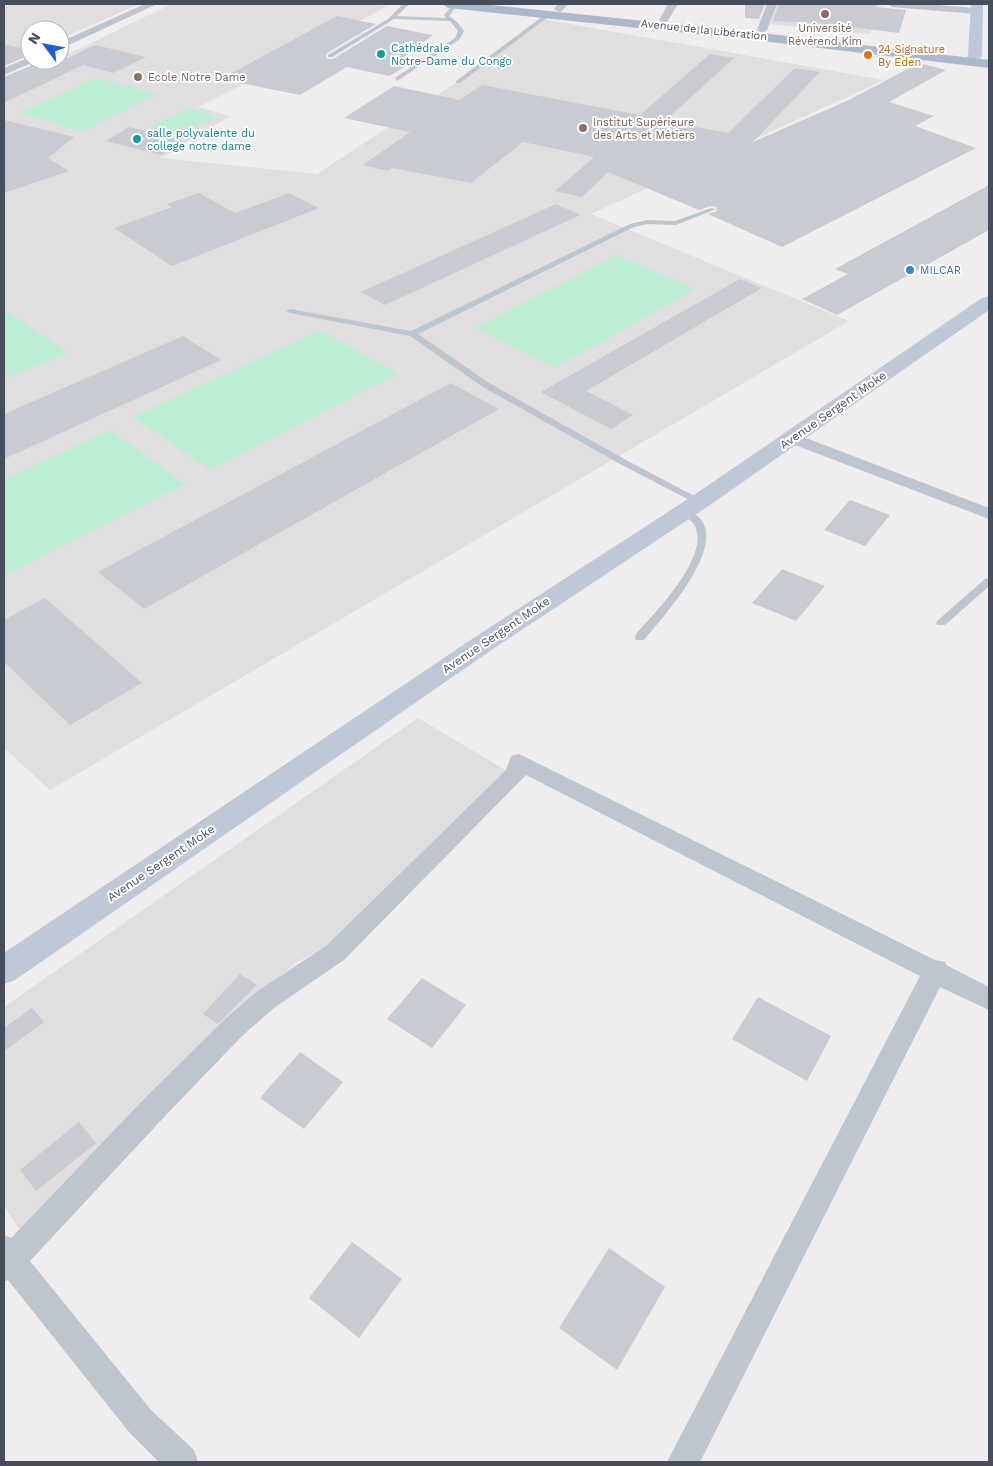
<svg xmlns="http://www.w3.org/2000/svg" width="993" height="1466" font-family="'Work Sans',sans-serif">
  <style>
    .education { fill: #e0dedf }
    .green { fill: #bbedd3 }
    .building { fill: #c9cbd3 }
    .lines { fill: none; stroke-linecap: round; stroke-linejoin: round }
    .lane { fill: #bdc6cf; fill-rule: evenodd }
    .street { fill: #bdc6cf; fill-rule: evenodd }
    .secondary { fill: #bfc8d6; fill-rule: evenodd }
    .primary { fill: #acb9cc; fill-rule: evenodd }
    .education-dot { fill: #8d6e63; stroke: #fff; stroke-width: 2 }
    .culture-dot { fill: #0f9aa8; stroke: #fff; stroke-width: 2 }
    .food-dot { fill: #e8710a; stroke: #fff; stroke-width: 2 }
    .shop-dot { fill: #3f7fe0; stroke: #fff; stroke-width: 2 }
    .labels { text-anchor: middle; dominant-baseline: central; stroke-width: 4; stroke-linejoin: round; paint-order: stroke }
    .far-education-label { font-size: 11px; fill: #785e54; stroke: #fff; text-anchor: start }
    .far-street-label { font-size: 11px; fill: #454e5a; stroke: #fff }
    .far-culture-label { font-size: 11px; fill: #0d838f; stroke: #fff; text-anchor: start }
    .far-food-label { font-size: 11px; fill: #c56008; stroke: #fff; text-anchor: start }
    .far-shop-label { font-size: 11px; fill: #366cbe; stroke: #fff; text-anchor: start }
    .street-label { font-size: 12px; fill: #454e5a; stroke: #fff }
  </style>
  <rect width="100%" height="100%" fill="#efeded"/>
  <g class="education">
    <polygon points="4,4 139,4 60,39 60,30 30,30 30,53 4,65"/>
    <polygon points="172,4 365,4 387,6 272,70 198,107 230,116 161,158 317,174 457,82 542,19 884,80 591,214 849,321 50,790 4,748 4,84 55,60 60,60 60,58"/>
    <polygon points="777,4 880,4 870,34 770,24"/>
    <polygon points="418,718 507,771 334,944 295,963 210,1039 21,1232 4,1206 4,1007"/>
  </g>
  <g class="green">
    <polygon points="96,78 158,94 82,132 19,113"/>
    <polygon points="190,108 217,117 175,136 150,126"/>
    <polygon points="616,255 696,289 555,368 475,328"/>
    <polygon points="4,309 67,353 4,379"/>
    <polygon points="320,330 398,374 210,470 133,417"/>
    <polygon points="110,430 185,484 4,576 4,479"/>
  </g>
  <g class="building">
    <polygon points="745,4 765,4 759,19 745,18"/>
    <polygon points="779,4 876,4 876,7 906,10 899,33 817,23 773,21"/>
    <polygon points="337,16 376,24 327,53 326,57 328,59 333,59 387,26 433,35 404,57 416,60 389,76 347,67 300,95 221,79"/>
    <polygon points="4,44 30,50 30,55 4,66"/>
    <polygon points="95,45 146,57 113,73 83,65 4,103 4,77 35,64 37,60 60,60 60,56 68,58"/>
    <polygon points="710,54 734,58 665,121 728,133 795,68 820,72 753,142 849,100 919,63 946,70 889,102 934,116 915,126 976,148 782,247 708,214 717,211 716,207 710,206 699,210 608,172 582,197 555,191 594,157 523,142 471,183 392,168 387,171 363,165 410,132 344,118 394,86 460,100 482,85 640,115"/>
    <polygon points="4,120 74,137 48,158 69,171 4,193"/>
    <polygon points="129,127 171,138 184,141 161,155 106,141"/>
    <polygon points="989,185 989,230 837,315 802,299 848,274 835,269"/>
    <polygon points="199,193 235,213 289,193 319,208 172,266 114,228 172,207 167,204"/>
    <polygon points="556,204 580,215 385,305 361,292"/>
    <polygon points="740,279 762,288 586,391 633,415 611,429 541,392"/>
    <polygon points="183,336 221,360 4,459 4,414"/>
    <polygon points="451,383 499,409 144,609 98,572"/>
    <polygon points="850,500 890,515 865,546 824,530"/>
    <polygon points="782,569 825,586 796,621 752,603"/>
    <polygon points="45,598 142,683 70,725 4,662 4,620"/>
    <polygon points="240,974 257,985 218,1024 203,1014"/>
    <polygon points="422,978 466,1005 432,1048 387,1019"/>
    <polygon points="758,997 831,1036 807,1081 732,1039"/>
    <polygon points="32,1008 44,1022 4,1051 4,1028"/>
    <polygon points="300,1052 343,1082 304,1129 260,1098"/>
    <polygon points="79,1122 96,1143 36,1191 20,1170"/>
    <polygon points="352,1242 402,1279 359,1338 309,1298"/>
    <polygon points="609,1248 665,1287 617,1370 559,1328"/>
  </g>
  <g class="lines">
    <g class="lane">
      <polygon points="403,4 409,4 397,16 446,18 444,15 454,4 458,4 449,16 458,23 464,31 460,39 397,81 395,78 455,38 458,31 450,21 394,19 332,57 328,57 328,55 388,19"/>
      <polygon points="547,13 552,14 460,83 456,83 456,81"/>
      <polygon points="711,208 716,209 676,225 647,224 634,227 418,334 489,383 626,460 702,500 702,504 699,505 620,464 483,387 410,336 290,313 286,311 290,309 411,331 630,224 647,220 675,221"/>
      <path d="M683 509C746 527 664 616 644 640H636L635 637 636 634C655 613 710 557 695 526 692 520 685 517 680 514V510Z"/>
      <polygon points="989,578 989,586 945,625 937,625 936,623 937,621 985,579"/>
    </g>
    <g class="street">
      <polygon points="145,4 157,4 60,49 60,42"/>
      <polygon points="558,4 568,4 562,11 559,12 554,9"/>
      <polygon points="668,4 678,4 667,22 661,22 659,20"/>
      <polygon points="767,4 777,4 767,30 762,33 757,30"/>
      <polygon points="887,4 924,4 976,8 981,11 976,14 892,7"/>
      <polygon points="30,57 30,60 35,60 34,62 4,75 4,68"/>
      <polygon points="793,433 989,508 989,519 787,442 785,438 787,434"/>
      <polygon points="519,754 935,960 945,962 946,965 989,987 989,1010 940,987 700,1462 667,1462 920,976 526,775 344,960 274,1008 243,1035 166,1115 30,1261 151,1410 194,1450 198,1462 159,1462 129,1432 8,1280 4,1282 4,1235 11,1238 146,1097 225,1019 256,992 326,946 506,770 511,756"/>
    </g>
    <g class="secondary">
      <polygon points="971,4 983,4 982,55 977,65 972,66 965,62 968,55"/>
      <polygon points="989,296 989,310 707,507 493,649 15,980 4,984 4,953 475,637 691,497 982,298"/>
    </g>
    <polygon class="primary" points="442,4 481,4 770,34 989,60 989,68 770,42 448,8"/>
  </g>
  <g class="education-dot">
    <circle cx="825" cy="14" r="5"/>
    <circle cx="138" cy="77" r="5"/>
    <circle cx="583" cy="128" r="5"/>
  </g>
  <g class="culture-dot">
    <circle cx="381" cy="54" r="5"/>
    <circle cx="137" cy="139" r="5"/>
  </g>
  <circle class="food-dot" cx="868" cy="55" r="5"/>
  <circle class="shop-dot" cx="910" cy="270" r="5"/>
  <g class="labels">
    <g class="far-education-label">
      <text x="825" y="28" text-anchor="middle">Université<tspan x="825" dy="13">Révérend Kim</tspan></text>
      <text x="148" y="77">Ecole Notre Dame</text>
      <text x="593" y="122">Institut Supérieure<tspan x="593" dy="13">des Arts et Métiers</tspan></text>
    </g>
    <g class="far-street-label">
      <text transform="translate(704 30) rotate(6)">Avenue de la Libération</text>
    </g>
    <g class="far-culture-label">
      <text x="391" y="48">Cathédrale<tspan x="391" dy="13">Notre-Dame du Congo</tspan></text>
      <text x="147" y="133">salle polyvalente du<tspan x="147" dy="13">college notre dame</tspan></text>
    </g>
    <g class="far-food-label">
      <text x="878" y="49">24 Signature<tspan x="878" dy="13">By Eden</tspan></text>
    </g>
    <g class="far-shop-label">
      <text x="920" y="270">MILCAR</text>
    </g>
    <g class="street-label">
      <text transform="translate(833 410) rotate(-35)">Avenue Sergent Moke</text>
      <text transform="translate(496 635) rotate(-34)">Avenue Sergent Moke</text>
      <text transform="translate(161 863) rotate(-34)">Avenue Sergent Moke</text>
    </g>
  </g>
  <rect width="993" height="1466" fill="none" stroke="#454e5a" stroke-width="10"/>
  <g transform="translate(45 45) rotate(302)"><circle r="24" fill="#ffffff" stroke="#b5b8bd"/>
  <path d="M0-4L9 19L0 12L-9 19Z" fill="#1b5ddb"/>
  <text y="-8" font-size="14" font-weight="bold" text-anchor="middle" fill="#454e5a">N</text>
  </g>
</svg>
